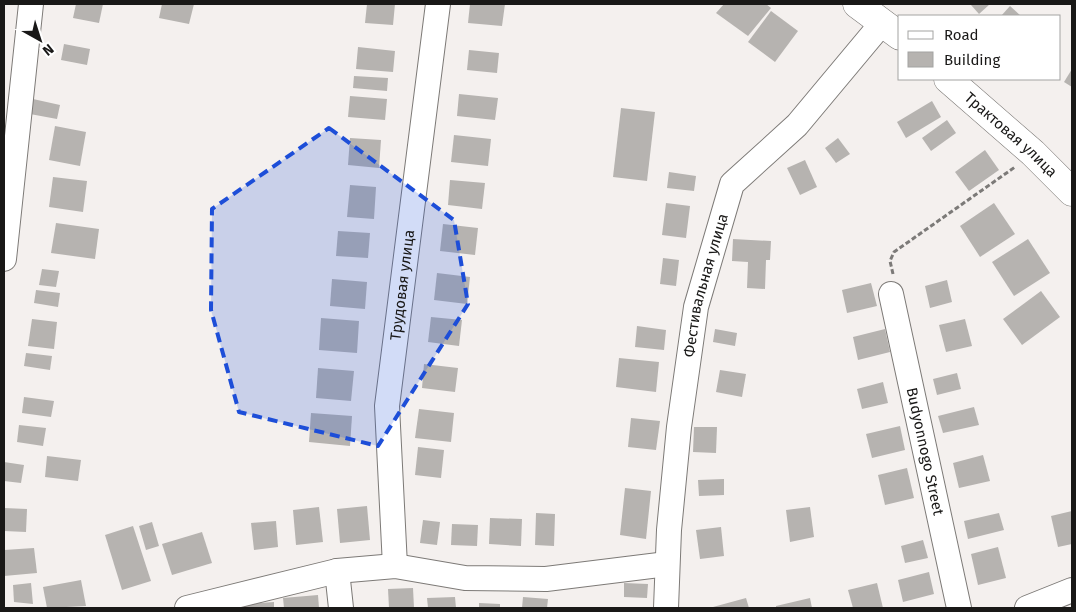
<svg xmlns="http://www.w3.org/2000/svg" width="1076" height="612" font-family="'Fira Sans',sans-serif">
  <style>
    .building { fill: #b6b3b0 }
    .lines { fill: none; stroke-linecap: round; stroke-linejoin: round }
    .street-casing { stroke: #7d7a77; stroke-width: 26 }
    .secondary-casing { stroke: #7d7a77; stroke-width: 29 }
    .path { stroke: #7c7a78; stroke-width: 3; stroke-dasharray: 5 2.5; stroke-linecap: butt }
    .street { stroke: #fff; stroke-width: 24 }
    .secondary { stroke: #fff; stroke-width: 28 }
    .marked { fill: #1d4ed8; fill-opacity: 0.2; stroke: #1d4ed8; stroke-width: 4; stroke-dasharray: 10 6; stroke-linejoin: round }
    .labels { text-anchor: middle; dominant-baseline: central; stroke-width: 4.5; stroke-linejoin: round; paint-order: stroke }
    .street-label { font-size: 15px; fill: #191817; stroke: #fff }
  </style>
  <rect width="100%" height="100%" fill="#f4f0ee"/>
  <g class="building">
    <polygon points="76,4 103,4 99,23 73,18"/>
    <polygon points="162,4 194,4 189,24 159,18"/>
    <polygon points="367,4 395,4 393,25 365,23"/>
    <polygon points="470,4 505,4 502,26 468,23"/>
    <polygon points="724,4 766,4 771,8 748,36 716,13"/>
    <polygon points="972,4 990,4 979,14 971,5"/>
    <polygon points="1010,6 1021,16 1001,16"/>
    <polygon points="771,11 798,31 775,62 748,42"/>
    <polygon points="64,44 90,49 87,65 61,60"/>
    <polygon points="358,47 395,51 393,72 356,69"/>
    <polygon points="469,50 499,53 497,73 467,70"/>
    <polygon points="1072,69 1072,87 1064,82"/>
    <polygon points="354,76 388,78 387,91 353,88"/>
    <polygon points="459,94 498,98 495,120 457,116"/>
    <polygon points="350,96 387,99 385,120 348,117"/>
    <polygon points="33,99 60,105 57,119 30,114"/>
    <polygon points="932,101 941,117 906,138 897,122"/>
    <polygon points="621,108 655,112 647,181 613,177"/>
    <polygon points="947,120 956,133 931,151 922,138"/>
    <polygon points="55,126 86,132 80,166 49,160"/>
    <polygon points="454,135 491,139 488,166 451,162"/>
    <polygon points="350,138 381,140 379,168 348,165"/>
    <polygon points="838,138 850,154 836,163 825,148"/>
    <polygon points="985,150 999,170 969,191 955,172"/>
    <polygon points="805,160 817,187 800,195 787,168"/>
    <polygon points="669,172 696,176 694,191 667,188"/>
    <polygon points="53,177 87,181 83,212 49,207"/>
    <polygon points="450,180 485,183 482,209 448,205"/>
    <polygon points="350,185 376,187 374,219 347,217"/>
    <polygon points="666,203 690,206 686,238 662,235"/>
    <polygon points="994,203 1015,234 980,257 960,226"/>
    <polygon points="56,223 99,229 95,259 51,253"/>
    <polygon points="443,224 478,228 475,255 440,251"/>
    <polygon points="338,231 370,233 368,258 336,256"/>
    <polygon points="733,239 771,241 770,260 766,260 765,289 747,288 748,262 732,261"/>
    <polygon points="1028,239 1050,273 1014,296 992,262"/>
    <polygon points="663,258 679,260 676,286 660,284"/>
    <polygon points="42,269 59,271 56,287 39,285"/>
    <polygon points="437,273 470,277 467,304 434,300"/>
    <polygon points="332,279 367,282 365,309 330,306"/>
    <polygon points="947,280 952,302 930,308 925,286"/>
    <polygon points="871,283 877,306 847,313 842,290"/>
    <polygon points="36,290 60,293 58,307 34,303"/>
    <polygon points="1041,291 1060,317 1022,345 1003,319"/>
    <polygon points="431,317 462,320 459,346 428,342"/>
    <polygon points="321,318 359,321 357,353 319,350"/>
    <polygon points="32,319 57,322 54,349 28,346"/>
    <polygon points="965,319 972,346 946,352 939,325"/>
    <polygon points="637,326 666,330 664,350 635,347"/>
    <polygon points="715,329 737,333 735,346 713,342"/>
    <polygon points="885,329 890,352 858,360 853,337"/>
    <polygon points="26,353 52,356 50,370 24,366"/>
    <polygon points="619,358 659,362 656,392 616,387"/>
    <polygon points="424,364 458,368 455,392 422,388"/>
    <polygon points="318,368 354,371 351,401 316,398"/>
    <polygon points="720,370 746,374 742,397 716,392"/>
    <polygon points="957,373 961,389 937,395 933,379"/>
    <polygon points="883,382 888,403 862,409 857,389"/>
    <polygon points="24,397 54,401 51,417 22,413"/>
    <polygon points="974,407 979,425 943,433 938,416"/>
    <polygon points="419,409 454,413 451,442 415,438"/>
    <polygon points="311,413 352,416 350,446 309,442"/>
    <polygon points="631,418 660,421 656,450 628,447"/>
    <polygon points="19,425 46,428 43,446 17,442"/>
    <polygon points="900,426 905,450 872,458 866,434"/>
    <polygon points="694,427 717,427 716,453 693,452"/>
    <polygon points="418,447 444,450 441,478 415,475"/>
    <polygon points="983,455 990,481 959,488 953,463"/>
    <polygon points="47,456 81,460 78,481 45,477"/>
    <polygon points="4,462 24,465 21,483 4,481"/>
    <polygon points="907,468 914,498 885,505 878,475"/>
    <polygon points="724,479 724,495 699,496 698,480"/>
    <polygon points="625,488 651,491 646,539 620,535"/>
    <polygon points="367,506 370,540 340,543 337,509"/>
    <polygon points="319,507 323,542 296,545 293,510"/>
    <polygon points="810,507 814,537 790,542 786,510"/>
    <polygon points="4,508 27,509 26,532 4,531"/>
    <polygon points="1072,511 1072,544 1058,547 1051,516"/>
    <polygon points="536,513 555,514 554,546 535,545"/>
    <polygon points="999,513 1004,530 968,539 964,521"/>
    <polygon points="490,518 522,519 521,546 489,544"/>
    <polygon points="423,520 440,522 437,545 420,543"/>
    <polygon points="276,521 278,547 254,550 251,523"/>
    <polygon points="152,522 159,546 146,550 139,526"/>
    <polygon points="452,524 478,525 477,546 451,545"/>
    <polygon points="133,526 151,581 122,590 105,535"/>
    <polygon points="721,527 724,556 700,559 696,530"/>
    <polygon points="202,532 212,563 172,575 162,544"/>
    <polygon points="923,540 928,558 905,563 901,546"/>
    <polygon points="998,547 1006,578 978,585 971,554"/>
    <polygon points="34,548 37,573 4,576 4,550"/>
    <polygon points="929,572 934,594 903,602 898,580"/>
    <polygon points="81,580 86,606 47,608 43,587"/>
    <polygon points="31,583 33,604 14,602 13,585"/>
    <polygon points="624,583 648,584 647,598 624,597"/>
    <polygon points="877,583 883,608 853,608 848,590"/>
    <polygon points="413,588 414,608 389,608 388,589"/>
    <polygon points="318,595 319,608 284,608 283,598"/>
    <polygon points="455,597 456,608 428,608 427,598"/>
    <polygon points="523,597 548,599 547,608 522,608"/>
    <polygon points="746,598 749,608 713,608 713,607"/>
    <polygon points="810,598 812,608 776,608 776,606"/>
    <polygon points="274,602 274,608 245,608 245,604"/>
    <polygon points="479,603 500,604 500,608 479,608"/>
  </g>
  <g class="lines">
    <defs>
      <g id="street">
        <polyline points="4,259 31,4"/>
        <path id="s1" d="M891 294 959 608"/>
        <path id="s2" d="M395 566 387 406 438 4"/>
        <polyline points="337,571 341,608"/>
        <polyline points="187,608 337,571 395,566 465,578 546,579 667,564"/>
        <path id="s3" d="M666 608 669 530 679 427 696 307 732 184 797 125 883 22"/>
        <polyline points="1027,608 1072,590"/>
      </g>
      <g id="secondary">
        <polyline points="857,4 900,36"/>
        <path id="s4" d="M948 79 1033 153 1072 192"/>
      </g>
    </defs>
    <use href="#street" class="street-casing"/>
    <use href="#secondary" class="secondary-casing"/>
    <polyline class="path" points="893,274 890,261 894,252 1015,167"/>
    <use href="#street" class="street"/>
    <use href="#secondary" class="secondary"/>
  </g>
  <path class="marked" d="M329 128 454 220 468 304 378 446 239 412 211 310 212 209Z"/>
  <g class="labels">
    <g class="street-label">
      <text stroke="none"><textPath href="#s4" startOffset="84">Трактовая улица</textPath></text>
      <text stroke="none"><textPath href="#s2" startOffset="282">Трудовая улица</textPath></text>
      <text stroke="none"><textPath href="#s3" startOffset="326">Фестивальная улица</textPath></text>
      <text stroke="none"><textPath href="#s1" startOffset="161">Budyonnogo Street</textPath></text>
    </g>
  </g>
  <rect width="1076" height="612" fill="none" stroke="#191817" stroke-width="10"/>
  <rect x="898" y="15" width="162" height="65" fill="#ffffff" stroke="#a3a3a2"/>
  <rect x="908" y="31" width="25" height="8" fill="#ffffff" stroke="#a3a3a2"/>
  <text x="944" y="40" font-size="15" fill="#191817">Road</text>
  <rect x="908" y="52" width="25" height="15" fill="#b6b3b0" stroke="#a3a3a2"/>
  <text x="944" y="65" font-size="15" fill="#191817">Building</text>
  <g transform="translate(40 40) rotate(141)" stroke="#ffffff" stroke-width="4" paint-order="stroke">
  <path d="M0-4L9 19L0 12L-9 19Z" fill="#191817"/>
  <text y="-8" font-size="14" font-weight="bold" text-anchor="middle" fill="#191817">N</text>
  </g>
</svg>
